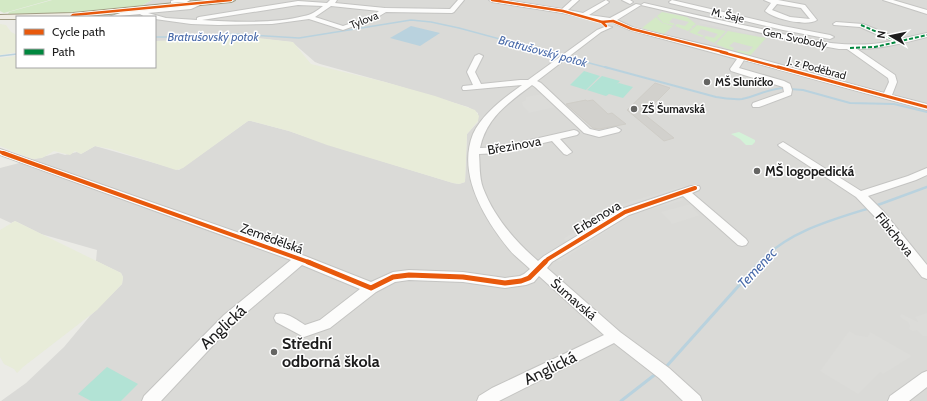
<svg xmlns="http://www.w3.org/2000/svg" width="927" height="401" font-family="Cabin,sans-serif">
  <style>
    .residential { fill: #dadad7 }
    .farmland { fill: #e8ecd9 }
    .grass { fill: #d3e9c5 }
    .park { fill: #d4f2d8 }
    .pitch { fill: #b2e3d5 }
    .parking { fill: #dcdcd9 }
    .water { fill: #b9d2de }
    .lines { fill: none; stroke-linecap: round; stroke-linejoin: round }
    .stream-far3 { stroke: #b9d2de; stroke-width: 1.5 }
    .stream-far2 { stroke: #b9d2de; stroke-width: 2 }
    .stream-far1 { stroke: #b9d2de; stroke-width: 2.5 }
    .stream { stroke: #b9d2de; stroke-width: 3 }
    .building { fill: #d2d1cd; stroke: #cfcdc7 }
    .minor-casing { stroke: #c4c4c2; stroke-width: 2 }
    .major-casing { stroke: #a19c83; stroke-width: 2 }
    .minor { fill: #fcfcfb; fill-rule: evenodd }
    .major { fill: #f0ede4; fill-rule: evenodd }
    .quiet { stroke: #00873e; stroke-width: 2; stroke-dasharray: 4 2; stroke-linecap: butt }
    .cycleway-far3-casing { stroke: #fff; stroke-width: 4 }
    .cycleway-far2-casing { stroke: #fff; stroke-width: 5 }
    .cycleway-far1-casing { stroke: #fff; stroke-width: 6 }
    .cycleway-casing { stroke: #fff; stroke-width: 8 }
    .cycleway-far3 { stroke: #e8590c; stroke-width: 2.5 }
    .cycleway-far2 { stroke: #e8590c; stroke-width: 3 }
    .cycleway-far1 { stroke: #e8590c; stroke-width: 4 }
    .cycleway { stroke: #e8590c; stroke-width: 5 }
    .poi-dot { fill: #656563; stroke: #fff; stroke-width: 1.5 }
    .labels { text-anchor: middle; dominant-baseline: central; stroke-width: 3; stroke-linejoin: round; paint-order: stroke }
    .far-street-label { font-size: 11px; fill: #1d1d1d; stroke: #fff }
    .far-poi-label { font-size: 11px; font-weight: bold; fill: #1d1d1d; stroke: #fff; text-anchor: start }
    .far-water-label { font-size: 12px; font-style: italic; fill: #4c6dab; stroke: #fff }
    .street-label { font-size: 13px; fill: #1d1d1d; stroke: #fff }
    .poi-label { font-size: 13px; font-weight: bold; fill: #1d1d1d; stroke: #fff; text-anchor: start }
    .water-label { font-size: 14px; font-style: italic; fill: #4c6dab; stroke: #fff }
    .near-street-label { font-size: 16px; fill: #1d1d1d; stroke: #fff }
    .near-poi-label { font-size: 16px; font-weight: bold; fill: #1d1d1d; stroke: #fff; text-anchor: start }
  </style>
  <rect width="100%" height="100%" fill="#ebebe6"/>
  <polygon class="residential" points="152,0 927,0 927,401 1,401 26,383 64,347 90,316 122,284 123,277 121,273 96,261 97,250 41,234 15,221 11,223 0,218 0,168 58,153 65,155 77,152 81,154 95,146 179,170 248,121 251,121 289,131 339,148 453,183 459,184 465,182 467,134 478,122 478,113 468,107 385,82 320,64 315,62 292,42 236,36 183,41 155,41 155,17 61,17 143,5"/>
  <g class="farmland">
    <polygon points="0,24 6,25 11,32 17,35 17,52 0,55"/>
    <polygon points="230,38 258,38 293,42 311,64 385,82 435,96 475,110 479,116 478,121 467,134 465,182 459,184 453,183 327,145 289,131 251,121 248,121 183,168 176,170 111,149 95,146 81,154 75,151 70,155 54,151 42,158 33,159 0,146 0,58 17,56 17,67 155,67 155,41"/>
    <polygon points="15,221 121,273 123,277 122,284 97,310 23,367 17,373 14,369 4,364 0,357 0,230"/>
  </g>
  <g class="grass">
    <polygon points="0,0 50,0 4,13 0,11"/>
    <polygon points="52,0 152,0 139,7 70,14 9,15 8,14 9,12"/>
    <polygon points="662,12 687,17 696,24 691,27 693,27 688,31 675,26 677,24 685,26 689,22 673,18 669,22 675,24 673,25 663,23 657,16"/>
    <polygon points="656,17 662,23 673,26 664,34 642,28"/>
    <polygon points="697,25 726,31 714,43 704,38 706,36 714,38 718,34 701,29 697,33 704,36 702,37 689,32"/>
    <polygon points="728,31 766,38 749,57 735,52 738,50 748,52 753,47 734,42 729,46 734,48 732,51 716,44"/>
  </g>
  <polygon class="park" points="739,132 755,140 755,142 752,145 746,145 740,139 731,134"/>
  <g class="pitch">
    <polygon points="584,71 600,76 586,90 570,85"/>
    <polygon points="602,76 620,81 617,84 619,83 633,87 623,98 609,94 606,96 587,90"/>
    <polygon points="107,367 138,384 121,401 91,401 78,394"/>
  </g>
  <g class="parking">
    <polygon points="702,20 756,32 754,35 699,23"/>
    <polygon points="543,94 556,107 529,113 523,106 522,102 526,100 526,97"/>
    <polygon points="683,186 687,189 617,212 613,209 619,205"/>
    <polygon points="680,197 684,200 638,213 624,220 620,218"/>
    <polygon points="691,204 694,207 692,208 700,215 672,224 661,212"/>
    <polygon points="604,214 609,218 568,243 563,239"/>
    <polygon points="616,220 620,223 559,262 554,259"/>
    <polygon points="927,313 927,336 923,336 917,330 913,331 909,329 910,326 908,322 900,317 901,314 918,322 918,321 915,317"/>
    <polygon points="849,331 856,335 868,337 870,332 912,356 883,374 880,372 858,394 820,371"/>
  </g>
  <polygon class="water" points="411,26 440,33 420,46 390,38"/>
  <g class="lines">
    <g class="stream-far3">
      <polyline points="155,37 202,37 234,34 299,38 411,20 431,22 459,28 608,68"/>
      <polyline points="0,56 17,54"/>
    </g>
    <g class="stream-far2">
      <path d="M605 67 716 97C724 98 733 100 742 99 757 96 769 88 785 88"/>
      <polyline points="790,89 803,90 850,103 894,104 927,112"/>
    </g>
    <g class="stream-far1">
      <polyline points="875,206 927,187"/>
      <path d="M759 263C787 232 831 220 870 208"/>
    </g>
    <g class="stream">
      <polyline points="665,368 760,262"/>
      <polyline points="621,401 657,373"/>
    </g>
  </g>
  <g class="building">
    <polygon points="655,83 670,88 644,114 674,138 664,141 627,110"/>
    <polygon points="586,100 587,101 593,100 608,114 612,113 626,124 599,129 593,128 566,104"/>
  </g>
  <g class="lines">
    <defs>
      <g id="minor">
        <polygon points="174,0 190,0 187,2 171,3 171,1"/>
        <path d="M330 0H337L335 3 385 8 450 9 458 0H464L454 12 452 13 386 12 376 18 343 30 309 19 272 24 218 25 191 24 155 19V17H145L140 14 109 17 123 12 134 11 135 9 142 10 190 5 200 3V5L191 9 148 13 166 18 197 20V18L199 17 298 1 327 3ZM298 5 323 6C317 11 311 15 304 16 275 24 232 22 202 20ZM331 6 379 11 372 16 343 26 315 17Z"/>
        <path d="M489 0H504L562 9 572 0H579L568 10 583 13 606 0 609 2 608 3 589 15 610 18 636 4 641 5 644 3C682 12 719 20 757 28 801 38 846 51 892 41L860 27 834 25 833 24 836 22 863 24 900 39 927 33V37C903 43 881 49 857 49L895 75 897 82 892 95 927 104V110L744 60 739 68 784 81 790 84 792 90 791 95 759 107H753L752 105 753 103 784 92 783 87 731 71 730 69 737 59 630 30 612 22 600 23 599 21 563 13 492 2ZM641 5 800 42 839 49H847L888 78 889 82 884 93 731 51 634 28 617 20Z"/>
        <polygon points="622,0 630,0 633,2 630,4"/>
        <polygon points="672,0 783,26 830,35 834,37 830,39 783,30 670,3 669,2"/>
        <path d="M764 0H778L805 5 817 20C807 27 774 19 765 11L771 3ZM777 4 801 8 810 19 790 17 772 10Z"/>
        <polygon points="883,0 893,0 927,10 927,14"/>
        <path d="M607 26 612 27 601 32 537 81 541 83 590 129 599 131 616 127 621 130 619 132 599 137 584 133 535 87 532 85C508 103 486 118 480 148L499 147 574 130 577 131 579 133 577 135 560 139 572 152 567 155 564 154 552 141 499 153 479 154C480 165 479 177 483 188 494 217 515 241 538 261L544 256 621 209 691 186H699L700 188 699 190 692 193 746 239 748 242 746 245 742 246 738 245 683 196 629 215 552 262 547 268 620 332 669 368 700 396 702 401H683L659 378 614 343 499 401H477L479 396 492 388 604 335 539 276 534 282 526 285 505 288 463 282 409 280 395 282 376 292 330 328 304 337 276 322 274 318 276 314C286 311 297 320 305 325L320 320 360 289 302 265 234 323 161 401H142L144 396 224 315 291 260 0 155V149L305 256 371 282 393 272 409 270 463 272 505 278 520 276 524 274 530 269C523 262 514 256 508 248 484 218 457 174 473 134 482 114 505 97 522 85L466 90H463L462 88 463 86 473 85 467 72 475 56 479 54 483 56 475 72 481 84 520 80H528L597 30Z"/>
        <polygon points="783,142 861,191 908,176 927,168 927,175 916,180 868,196 883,211 927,265 927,279 922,277 875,217 856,197 780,147 778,145"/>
        <polygon points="927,371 927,387 909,401 888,401 890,396 922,373"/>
      </g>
      <polygon id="major" points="206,0 235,0 231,2 78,17 17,17 17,19 0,19 0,15 73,13"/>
    </defs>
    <use href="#minor" class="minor-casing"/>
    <use href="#major" class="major-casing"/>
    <use href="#minor" class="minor"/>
    <use href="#major" class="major"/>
    <g class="quiet">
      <polyline points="861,25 900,42"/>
      <polyline points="850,48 875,47 927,35"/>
    </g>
    <defs>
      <g id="cycleway-far3">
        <polyline points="492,0 563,11 602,22 606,26"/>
        <polyline points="71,17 73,15 231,0"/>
        <polyline points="602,22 613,21 632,29 727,53"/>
        <polyline points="721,52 781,68"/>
      </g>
      <g id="cycleway-far2">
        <polyline points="778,67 927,107"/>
        <polyline points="0,152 6,154"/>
      </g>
      <g id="cycleway-far1">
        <polyline points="3,153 311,263"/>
        <polyline points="544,263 548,259 625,212 695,188"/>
      </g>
      <polyline id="cycleway" points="308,262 371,288 393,277 409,275 463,277 505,283 521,281 529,278 545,262"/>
    </defs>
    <use href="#cycleway-far3" class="cycleway-far3-casing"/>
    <use href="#cycleway-far2" class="cycleway-far2-casing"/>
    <use href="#cycleway-far1" class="cycleway-far1-casing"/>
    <use href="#cycleway" class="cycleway-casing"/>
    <use href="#cycleway-far3" class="cycleway-far3"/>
    <use href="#cycleway-far2" class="cycleway-far2"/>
    <use href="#cycleway-far1" class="cycleway-far1"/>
    <use href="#cycleway" class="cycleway"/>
  </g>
  <g class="poi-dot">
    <circle cx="707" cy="82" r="4"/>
    <circle cx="634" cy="109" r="4"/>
    <circle cx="757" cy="171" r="4"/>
    <circle cx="274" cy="352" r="4"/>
  </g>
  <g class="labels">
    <g class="far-street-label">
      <text transform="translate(728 15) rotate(13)">M. Šaje</text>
      <text transform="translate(364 20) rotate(-22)">Tylova</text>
      <text transform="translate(795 38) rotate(12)">Gen. Svobody</text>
      <text transform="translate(817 68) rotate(15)">J. z Poděbrad</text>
    </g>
    <g class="far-poi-label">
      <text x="715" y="82">MŠ Sluníčko</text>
      <text x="642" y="109">ZŠ Šumavská</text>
    </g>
    <g class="far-water-label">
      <text x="213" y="36">Bratrušovský potok</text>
      <text transform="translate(543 51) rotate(15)">Bratrušovský potok</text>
    </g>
    <g class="street-label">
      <text transform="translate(514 145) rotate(-10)">Březinova</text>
      <text transform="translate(597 217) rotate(-31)">Erbenova</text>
      <text transform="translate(895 234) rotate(51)">Fibichova</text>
      <text transform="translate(272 238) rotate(20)">Zemědělská</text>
      <text transform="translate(574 299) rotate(41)">Šumavská</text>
    </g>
    <g class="poi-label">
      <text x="765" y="171">MŠ logopedická</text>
    </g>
    <g class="water-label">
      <text transform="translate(757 268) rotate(-47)">Temenec</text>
    </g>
    <g class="near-street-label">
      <text transform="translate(223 327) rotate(-43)">Anglická</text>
      <text transform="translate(550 368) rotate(-26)">Anglická</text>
    </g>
    <g class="near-poi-label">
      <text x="282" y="343">Střední<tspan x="282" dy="18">odborná škola</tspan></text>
    </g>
  </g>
  <rect x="16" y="16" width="140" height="52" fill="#ffffff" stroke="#a5a5a5"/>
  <rect x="24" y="29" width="20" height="6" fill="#e8590c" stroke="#a5a5a5"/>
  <text x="52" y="36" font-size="12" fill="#1d1d1d">Cycle path</text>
  <rect x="24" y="49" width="20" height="6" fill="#00873e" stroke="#a5a5a5"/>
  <text x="52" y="56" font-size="12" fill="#1d1d1d">Path</text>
  <g transform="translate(891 36) rotate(279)" stroke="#ffffff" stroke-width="3" paint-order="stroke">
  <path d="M0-3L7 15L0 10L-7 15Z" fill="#1d1d1d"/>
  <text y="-6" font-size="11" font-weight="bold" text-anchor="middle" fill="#1d1d1d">N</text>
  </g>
</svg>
